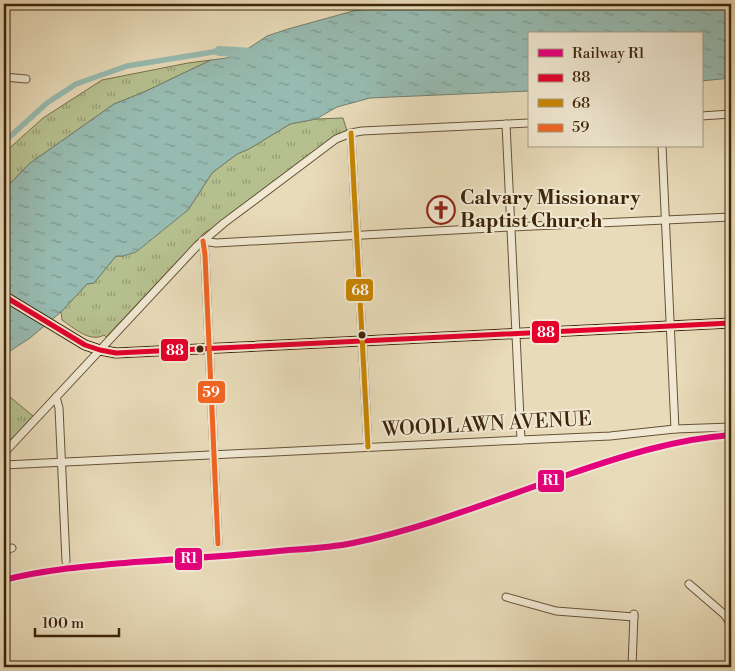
<svg xmlns="http://www.w3.org/2000/svg" width="735" height="671" font-family="'Libre Bodoni',serif">
  <style>
    .park { fill: url(#park-tufts); stroke: #7a724c }
    .water { fill: url(#water-ripples); stroke: #737f6e }
    .lines { fill: none; stroke-linecap: round; stroke-linejoin: round }
    .canal { stroke: #97bbb1; stroke-width: 5.5 }
    .river { stroke: #97bbb1; stroke-width: 10 }
    .minor-casing { stroke: #685236; stroke-width: 9 }
    .major-casing { stroke: #3d250a; stroke-width: 11 }
    .minor { stroke: #f0e8d2; stroke-width: 7 }
    .major { stroke: #e8dbb9; stroke-width: 9 }
    .bus-1-casing { stroke: #f0e8d2; stroke-width: 9 }
    .bus-2-casing { stroke: #f0e8d2; stroke-width: 9 }
    .bus-3-casing { stroke: #f0e8d2; stroke-width: 9 }
    .bus-1 { stroke: #e4002b; stroke-width: 5 }
    .bus-2 { stroke: #c88602; stroke-width: 5 }
    .bus-3 { stroke: #f26522; stroke-width: 5 }
    .rail-1-casing { stroke: #f0e8d2; stroke-width: 10 }
    .rail-1 { stroke: #e5007d; stroke-width: 6 }
    .bus-dot { fill: #3d250a; stroke: #f0e8d2; stroke-width: 2 }
    .labels { text-anchor: middle; dominant-baseline: central; stroke-width: 4; stroke-linejoin: round; paint-order: stroke }
    .poi-label { font-size: 20px; font-weight: bold; fill: #3d250a; stroke: #f0e8d2; text-anchor: start }
    .street-label { font-size: 20px; fill: #3d250a; stroke: #f0e8d2 }
    .line-badge { stroke: #f0e8d2; stroke-width: 2 }
    .badge-label { font-size: 14px; text-anchor: middle; font-weight: bold; fill: #fff }
  </style>
  <defs>
    <pattern id="park-tufts" width="24" height="20" patternUnits="userSpaceOnUse" patternTransform="scale(1.25)"><rect width="24" height="20" fill="#b6c08f"/><path d="M3 7l-1-3M5 7V3M7 7l1-3M15 17l-1-3M17 17v-4M19 17l1-3" fill="none" stroke="#959c73"/></pattern>
    <pattern id="water-ripples" width="26" height="14" patternUnits="userSpaceOnUse" patternTransform="scale(1.25)"><rect width="26" height="14" fill="#97bbb1"/><path d="M2 4q2-2 4 0t4 0M15 11q2-2 4 0t4 0" fill="none" stroke="#7c988e"/></pattern>
  </defs>
  <rect width="100%" height="100%" fill="#e8dbb9"/>
  <filter id="stains"><feTurbulence type="fractalNoise" baseFrequency=".004" numOctaves="4"/><feColorMatrix values="0 0 0 0 .2 0 0 0 0 .09 0 0 0 0 .02 0 0 0 .5 -.17"/></filter>
  <radialGradient id="worn" r=".72"><stop offset=".6" stop-color="#630" stop-opacity="0"/><stop offset="1" stop-color="#630" stop-opacity=".3"/></radialGradient>
  <g class="park">
    <polygon points="211,60 142,93 114,104 29,164 4,190 4,153 43,118 102,80 188,63"/>
    <path d="M343 118 347 131 331 139 216 226 204 233 106 337 104 335C90 343 74 328 62 320L61 312 87 284 94 283 116 256H123L188 210 212 173 237 154 249 149 290 124 316 119Z"/>
    <polygon points="4,392 33,416 4,447"/>
  </g>
  <polygon class="water" points="406,4 731,4 731,78 701,81 701,34 529,34 529,91 370,98 337,107 316,119 290,124 249,149 237,154 212,173 188,210 136,252 123,256 116,256 94,283 87,284 61,312 30,338 4,355 4,190 29,164 114,104 142,93 211,60 227,58 249,48 267,36 288,29 353,11"/>
  <g class="lines">
    <polyline class="canal" points="4,142 47,103 76,84 127,66 219,51"/>
    <polyline class="river" points="219,51 253,53"/>
    <defs>
      <g id="minor">
        <polyline points="4,77 26,79"/>
        <polyline points="701,116 731,114"/>
        <polyline points="506,124 521,440"/>
        <polyline points="351,133 368,447"/>
        <polyline points="662,146 675,429"/>
        <polyline points="203,241 216,243 511,227 731,217"/>
        <polyline points="203,241 205,255 218,544"/>
        <polyline points="56,397 59,408 66,561"/>
        <polyline points="4,453 197,246 224,223 336,139 351,133 362,131 529,123"/>
        <polyline points="4,465 521,440 610,436 675,429 731,427"/>
        <polyline points="4,550 12,548"/>
        <polyline points="689,584 725,615 731,625"/>
        <polyline points="506,597 556,611 634,617"/>
        <polyline points="725,615 731,610"/>
        <polyline points="632,667 634,614"/>
      </g>
      <polyline id="major" points="4,296 85,345 100,350 116,353 731,323"/>
    </defs>
    <use href="#minor" class="minor-casing"/>
    <use href="#major" class="major-casing"/>
    <use href="#minor" class="minor"/>
    <use href="#major" class="major"/>
    <defs>
      <polyline id="bus-1" points="4,296 85,345 100,350 116,353 731,323"/>
      <polyline id="bus-2" points="351,133 368,447"/>
      <polyline id="bus-3" points="203,241 205,255 218,544"/>
    </defs>
    <use href="#bus-1" class="bus-1-casing"/>
    <use href="#bus-2" class="bus-2-casing"/>
    <use href="#bus-3" class="bus-3-casing"/>
    <use href="#bus-1" class="bus-1"/>
    <use href="#bus-2" class="bus-2"/>
    <use href="#bus-3" class="bus-3"/>
    <defs>
      <path id="rail-1" d="M4 580C47 569 91 566 135 562 183 559 230 556 278 551 303 549 329 548 353 543 426 528 499 498 570 474 622 456 676 439 731 435"/>
    </defs>
    <use href="#rail-1" class="rail-1-casing"/>
    <use href="#rail-1" class="rail-1"/>
  </g>
  <defs>
    <symbol id="church-ring" viewBox="-11 -11 22 22"><circle r="9.5" fill="#f0e8d2" stroke="#8f2418" stroke-width="1.5"/><path d="M-1.2-6h2.4v3.5h3.3v2.4h-3.3V6h-2.4V-.1h-3.3v-2.4h3.3Z" fill="#8f2418"/></symbol>
  </defs>
  <g fill-rule="evenodd">
    <use href="#church-ring" x="425" y="194" width="32" height="32"/>
  </g>
  <g class="bus-dot">
    <circle cx="362" cy="335" r="4.5"/>
    <circle cx="200" cy="349" r="4.5"/>
  </g>
  <g class="labels">
    <g class="poi-label">
      <text x="460" y="198">Calvary Missionary<tspan x="460" dy="23">Baptist Church</tspan></text>
    </g>
    <g class="street-label">
      <text transform="translate(487 425) rotate(-3)">WOODLAWN AVENUE</text>
    </g>
  </g>
  <g class="line-badge">
    <rect x="345" y="278" width="29" height="24" rx="5" fill="#c88602"/>
    <rect x="531" y="320" width="29" height="24" rx="5" fill="#e4002b"/>
    <rect x="160" y="338" width="29" height="24" rx="5" fill="#e4002b"/>
    <rect x="197" y="380" width="29" height="24" rx="5" fill="#f26522"/>
    <rect x="537" y="469" width="28" height="24" rx="5" fill="#e5007d"/>
    <rect x="174" y="547" width="29" height="24" rx="5" fill="#e5007d"/>
  </g>
  <g class="badge-label">
    <text x="360" y="295">68</text>
    <text x="546" y="337">88</text>
    <text x="175" y="355">88</text>
    <text x="211" y="397">59</text>
    <text x="551" y="485">R1</text>
    <text x="189" y="563">R1</text>
  </g>
  <rect width="735" height="671" fill="none" stroke="#e8dbb9" stroke-width="20"/>
  <rect x="5" y="5" width="725" height="661" fill="none" stroke="#3d250a" stroke-width="2.5"/>
  <rect x="10" y="10" width="715" height="651" fill="none" stroke="#3d250a"/>
  <rect x="528" y="32" width="175" height="115" fill="#f0e8d2" stroke="#a89a82"/>
  <rect x="538" y="49" width="25" height="8" fill="#e5007d" stroke="#a89a82"/>
  <text x="572" y="58" font-size="15" fill="#3d250a">Railway R1</text>
  <rect x="538" y="74" width="25" height="8" fill="#e4002b" stroke="#a89a82"/>
  <text x="572" y="82" font-size="15" fill="#3d250a">88</text>
  <rect x="538" y="99" width="25" height="8" fill="#c88602" stroke="#a89a82"/>
  <text x="572" y="108" font-size="15" fill="#3d250a">68</text>
  <rect x="538" y="124" width="25" height="8" fill="#f26522" stroke="#a89a82"/>
  <text x="572" y="132" font-size="15" fill="#3d250a">59</text>
  <path d="M35 628v8h84v-8" fill="none" stroke="#3d250a" stroke-width="2.5"/>
  <text x="42" y="628" font-size="15" fill="#3d250a" stroke="#f0e8d2" stroke-width="4" paint-order="stroke">100 m</text>
  <rect width="100%" height="100%" filter="url(#stains)"/>
  <rect width="100%" height="100%" fill="url(#worn)"/>
</svg>
